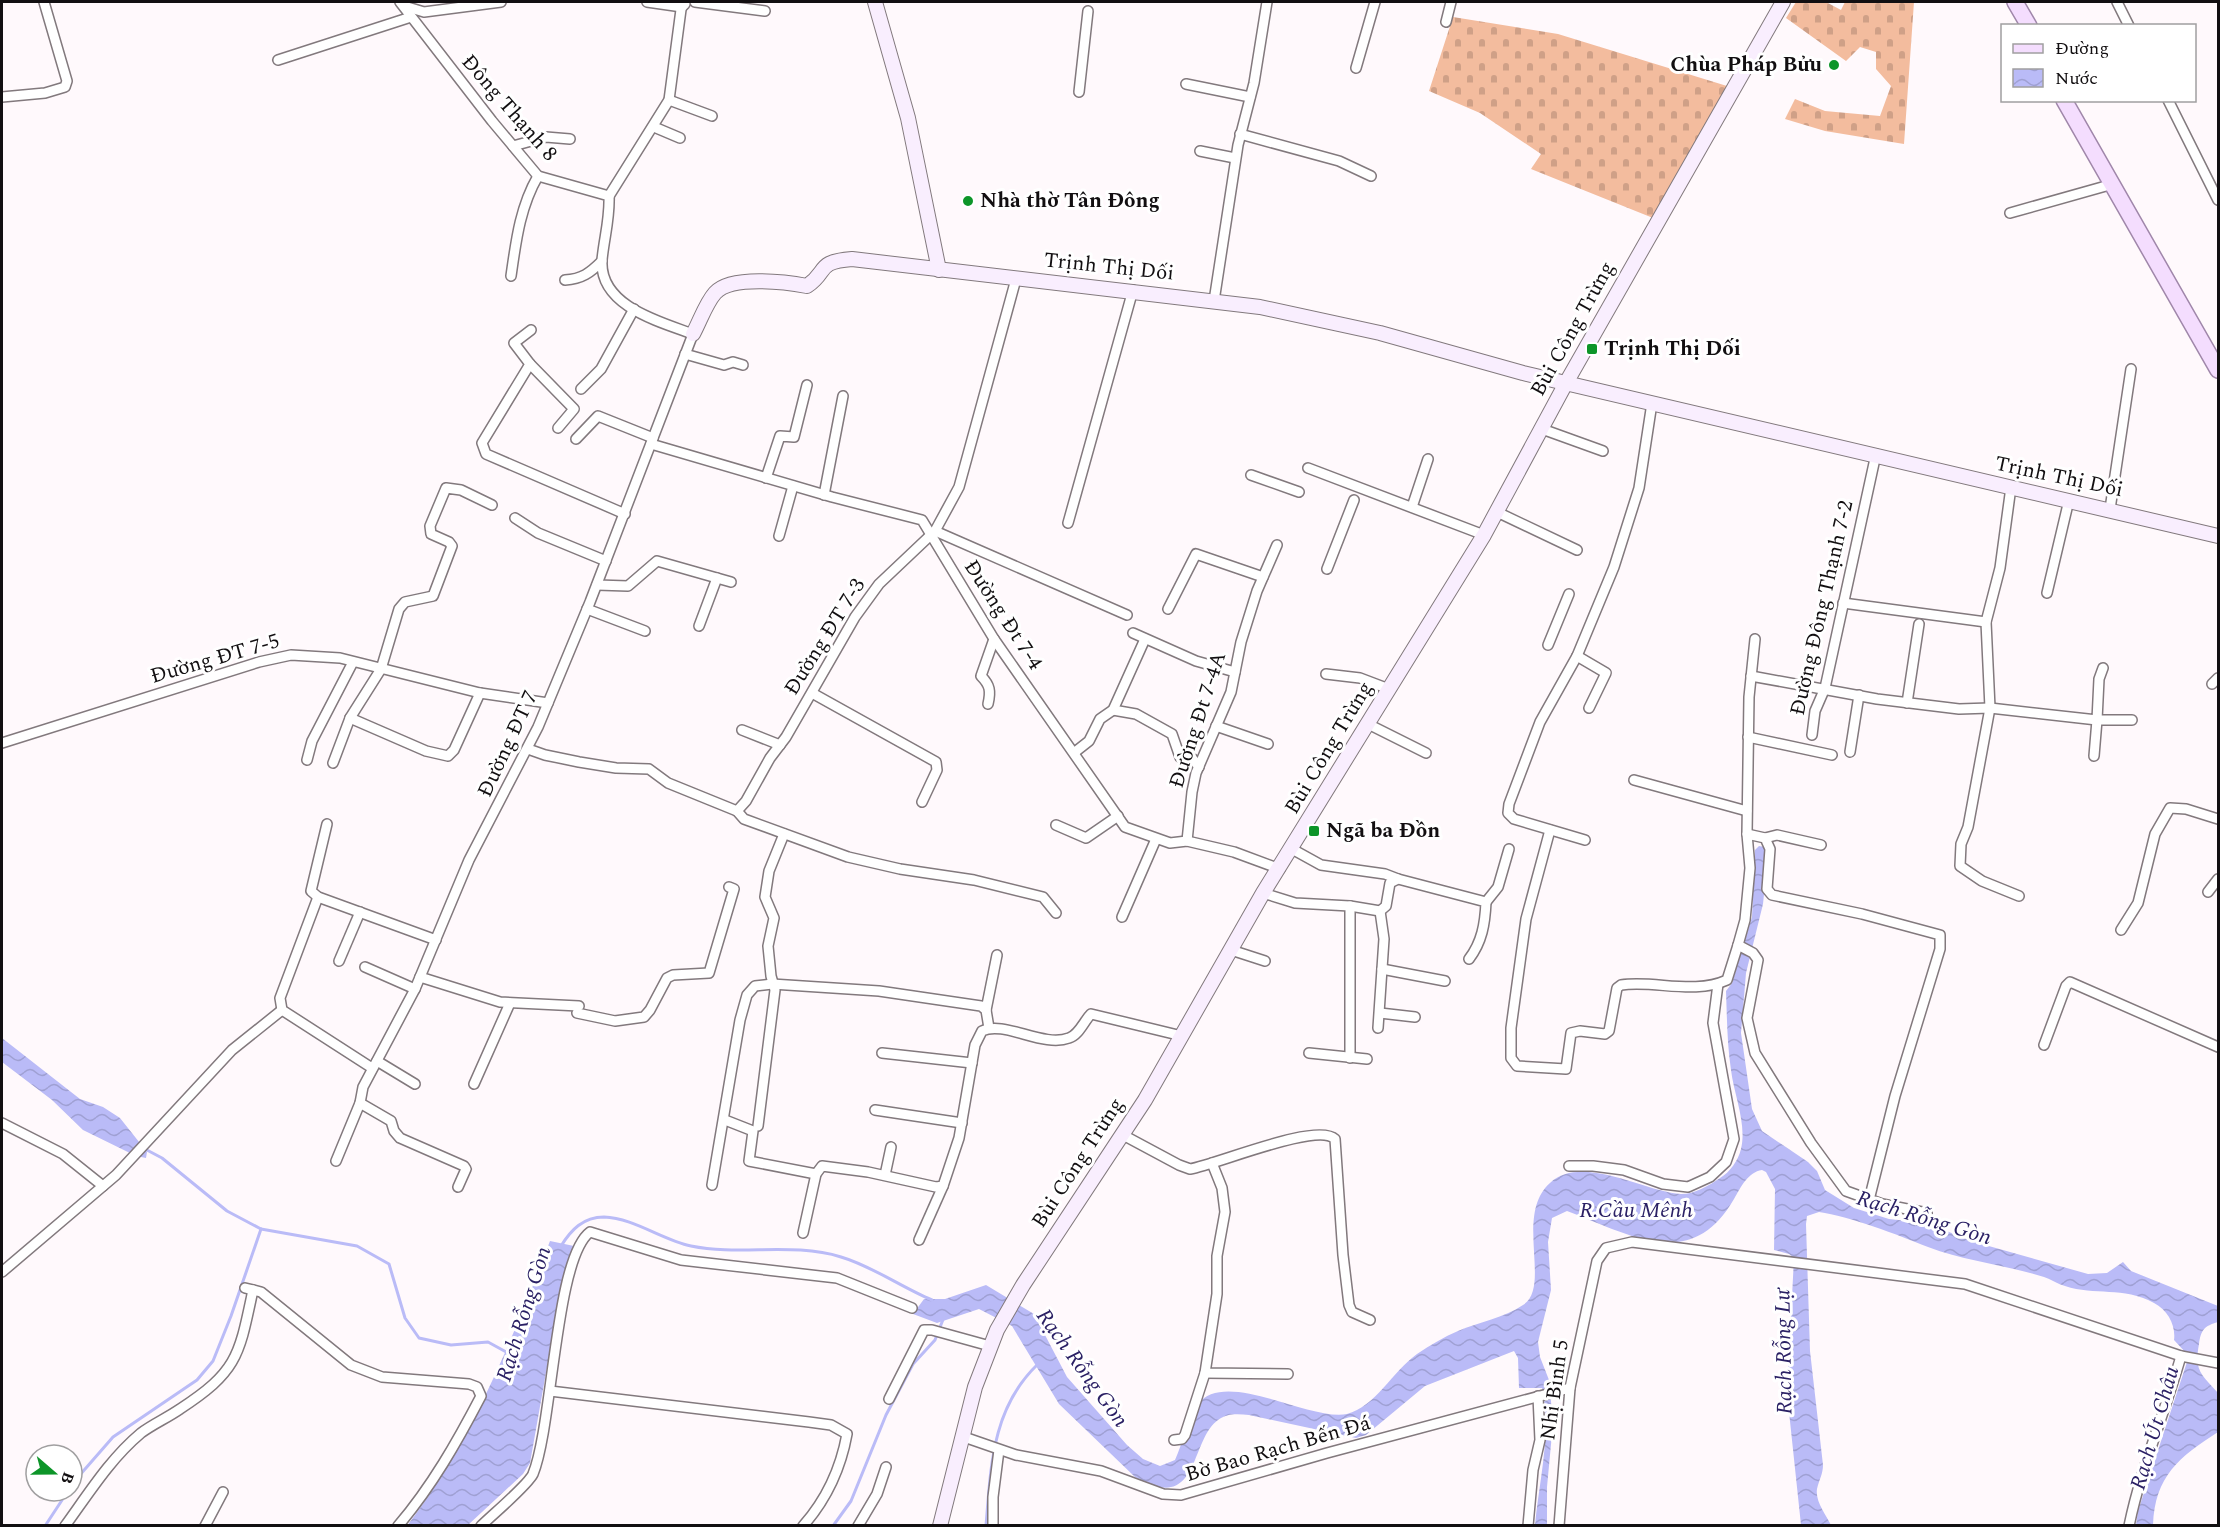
<svg xmlns="http://www.w3.org/2000/svg" width="2220" height="1527" font-family="Spectral,serif">
  <style>
    .cemetery { fill: url(#cemetery-stones) }
    .water { fill: url(#water-waves) }
    .lines { fill: none; stroke-linecap: round; stroke-linejoin: round }
    .stream { stroke: #babbf7; stroke-width: 3 }
    .street-casing { stroke: #82797d; stroke-width: 12 }
    .secondary-casing { stroke: #82797d; stroke-width: 16 }
    .primary-casing { stroke: #a087aa; stroke-width: 18 }
    .street { stroke: #fff; stroke-width: 9 }
    .secondary { stroke: #f9eefe; stroke-width: 14 }
    .primary { stroke: #f4ddfe; stroke-width: 15 }
    .poi-dot { fill: #0d9529; stroke: #fff; stroke-width: 2 }
    .labels { text-anchor: middle; dominant-baseline: central; stroke-width: 6; stroke-linejoin: round; paint-order: stroke }
    .poi-label { font-size: 21px; font-weight: bold; fill: #120f11; stroke: #fff; text-anchor: start }
    .street-label { font-size: 21px; fill: #120f11; stroke: #fff }
    .water-label { font-size: 22px; font-style: italic; fill: #2b2165; stroke: #fff }
  </style>
  <defs>
    <pattern id="cemetery-stones" width="16" height="16" patternUnits="userSpaceOnUse" patternTransform="scale(1.5)"><rect width="16" height="16" fill="#f3bc9e"/><path d="M2 7V4a2 2 0 0 1 4 0v3zM10 15v-3a2 2 0 0 1 4 0v3z" fill="#cfa087"/></pattern>
    <pattern id="water-waves" width="16" height="10" patternUnits="userSpaceOnUse" patternTransform="scale(1.5)"><rect width="16" height="10" fill="#babbf7"/><path d="M0 5q4-4 8 0t8 0" fill="none" stroke="#9fa0d3"/></pattern>
  </defs>
  <rect width="100%" height="100%" fill="#fff9fc"/>
  <g class="cemetery">
    <polygon points="1796,2 1826,2 1841,10 1845,2 1914,2 1904,144 1825,131 1785,119 1795,99 1825,111 1880,116 1891,86 1876,69 1876,52 1860,47 1846,61 1786,18"/>
    <polygon points="1453,17 1558,34 1727,86 1653,218 1531,169 1541,154 1480,113 1429,91"/>
  </g>
  <g class="water">
    <path d="M1759 846 1764 847 1767 865 1763 904 1746 973 1741 1033 1752 1109 1762 1131 1808 1162 1817 1171 1825 1190 1854 1208 1889 1219 1927 1223 1971 1241 2088 1274 2107 1273 2123 1262 2131 1271 2218 1306V1322C2204 1326 2201 1330 2199 1344 2194 1371 2201 1374 2218 1393V1432C2179 1457 2155 1476 2153 1525H2136L2138 1511 2187 1362 2186 1353 2174 1340C2176 1326 2168 1310 2154 1303 2123 1286 2095 1296 2065 1286 2057 1284 2051 1279 2044 1277 2006 1265 1965 1261 1928 1247 1898 1235 1849 1216 1819 1212L1807 1216 1806 1224 1810 1351 1823 1465C1823 1474 1819 1480 1817 1489 1815 1501 1826 1515 1831 1525H1801L1787 1393 1794 1258 1789 1254 1774 1250 1775 1189 1766 1172 1762 1170C1748 1172 1741 1187 1734 1199 1691 1274 1629 1234 1567 1211L1552 1218 1548 1242 1551 1290 1538 1342 1540 1357 1549 1380 1553 1423 1547 1487V1525H1535C1539 1481 1552 1432 1542 1388H1519L1518 1358 1514 1351 1425 1386 1366 1435 1356 1438 1249 1415C1238 1414 1227 1413 1218 1420 1189 1441 1200 1515 1135 1477L1059 1404 1012 1326 979 1309 937 1323 913 1314 924 1299H945L986 1285 1034 1314 1067 1377 1127 1445 1143 1459 1160 1466 1175 1460C1183 1443 1187 1419 1198 1404 1225 1368 1312 1422 1347 1414 1375 1407 1393 1371 1417 1354 1430 1345 1444 1337 1458 1331 1479 1322 1504 1318 1523 1305 1552 1287 1514 1215 1550 1183 1582 1153 1647 1193 1681 1194 1695 1194 1708 1186 1720 1178 1730 1172 1738 1161 1741 1149 1747 1124 1734 1095 1731 1070 1727 1044 1727 1017 1726 991L1732 983 1752 917 1755 850Z"/>
    <polygon points="2,1038 80,1099 103,1107 120,1118 147,1152 146,1158 136,1156 83,1130 52,1100 2,1062"/>
    <path d="M550 1241 574 1246 559 1299 530 1463 523 1474 468 1525 407 1526C472 1440 512 1340 550 1241Z"/>
  </g>
  <g class="lines">
    <g class="stream">
      <polyline points="145,1149 162,1158 227,1211 261,1229 357,1246 389,1264 405,1318 419,1338 451,1345 488,1342 508,1353"/>
      <path d="M561 1246C571 1230 583 1217 604 1217 634 1218 662 1240 691 1246 740 1256 793 1242 841 1257 872 1266 901 1287 932 1300"/>
      <polyline points="72,1484 113,1437 197,1380 213,1361 231,1316 261,1229"/>
      <polyline points="45,1526 68,1491"/>
      <polyline points="833,1526 851,1501 886,1415 913,1364 935,1340 944,1317"/>
      <path d="M986 1526C991 1465 992 1408 1038 1364"/>
    </g>
    <defs>
      <g id="street">
        <polyline points="647,2 682,7 685,4"/>
        <polyline points="695,2 765,11"/>
        <polyline points="2117,2 2129,26"/>
        <polyline points="404,6 424,12 501,2"/>
        <polyline points="1446,22 1451,2"/>
        <polyline points="278,60 411,17"/>
        <polyline points="1356,68 1375,2"/>
        <polyline points="1186,84 1250,97"/>
        <polyline points="1079,92 1088,11"/>
        <polyline points="2,97 45,93 65,87 67,81 44,2"/>
        <polyline points="669,100 712,116"/>
        <polyline points="2168,100 2218,200"/>
        <polyline points="654,127 680,138"/>
        <polyline points="1240,134 1339,161 1371,176"/>
        <polyline points="513,146 546,137 570,139"/>
        <polyline points="1200,151 1235,158"/>
        <polyline points="609,196 669,100 682,2"/>
        <polyline points="2010,213 2113,184"/>
        <path d="M511 276C516 241 520 207 538 176"/>
        <path d="M565 280C582 279 590 273 602 261"/>
        <polyline points="1214,301 1238,145 1254,83 1267,2"/>
        <polyline points="531,330 514,343 530,364 482,443 486,454 625,514"/>
        <polyline points="685,354 724,365 733,362 743,365"/>
        <polyline points="530,364 574,409 558,428"/>
        <polyline points="581,389 601,369 634,309"/>
        <polyline points="1542,429 1603,451"/>
        <polyline points="576,439 598,416 653,438"/>
        <polyline points="651,444 832,497 922,520 994,639 1125,827 1170,843 1187,841 1234,852 1280,869"/>
        <polyline points="1308,468 1484,535"/>
        <polyline points="1251,475 1299,492"/>
        <polyline points="766,478 780,436 794,437 807,385"/>
        <polyline points="2011,487 2000,568 1986,622 1990,708 1968,827 1961,844 1960,866 1982,881 2019,896"/>
        <polyline points="824,495 843,396"/>
        <polyline points="1412,507 1428,459"/>
        <polyline points="2110,509 2131,369"/>
        <polyline points="1497,512 1577,550"/>
        <polyline points="515,518 538,533 606,561"/>
        <polyline points="1068,523 1133,290"/>
        <polyline points="935,531 1127,615"/>
        <polyline points="779,536 793,486"/>
        <polyline points="1327,569 1354,500"/>
        <polyline points="597,585 628,586 657,561 731,582"/>
        <polyline points="2047,593 2069,500"/>
        <polyline points="1843,603 1986,622"/>
        <polyline points="587,609 645,631"/>
        <polyline points="1168,609 1196,554 1263,577"/>
        <polyline points="699,626 717,578"/>
        <polyline points="1133,633 1196,661 1235,672"/>
        <polyline points="1755,639 1749,697 1747,834 1750,868 1745,920 1738,945 1753,953 1758,960 1747,1018 1755,1053 1811,1143 1846,1191 1882,1204 1927,1213"/>
        <polyline points="1548,645 1569,594"/>
        <polyline points="1577,656 1606,673 1589,708"/>
        <polyline points="1326,674 1360,678 1389,689"/>
        <polyline points="1751,676 1877,699 1959,709 1990,708 2097,720 2099,679 2103,668"/>
        <polyline points="2212,684 2218,678"/>
        <polyline points="812,693 936,762 937,770 922,802"/>
        <polyline points="1907,703 1919,624"/>
        <path d="M988 704C991 691 990 685 981 676L994 639"/>
        <polyline points="1113,710 1136,714 1172,734 1180,757 1192,758 1199,767"/>
        <polyline points="350,718 426,751 448,756 454,750 480,693"/>
        <polyline points="1368,724 1426,753"/>
        <polyline points="1216,726 1268,744"/>
        <polyline points="742,730 780,745"/>
        <polyline points="1812,735 1815,711 1825,688 1876,454"/>
        <polyline points="1748,737 1832,755"/>
        <polyline points="2,743 259,662 291,655 340,658 480,693 548,703"/>
        <polyline points="528,749 545,755 579,762 616,768 649,769 668,783 737,811 746,801 770,758 786,737 855,617 879,584 935,531 959,487 1016,279"/>
        <polyline points="1075,752 1089,741 1100,719 1113,710 1145,639"/>
        <polyline points="1850,752 1859,695"/>
        <polyline points="2094,756 2097,720 2132,720"/>
        <polyline points="307,760 312,741 353,662"/>
        <polyline points="333,763 350,718 381,669 399,609 405,602 433,596 452,546 449,542 431,534 430,526 446,488 461,490 492,505"/>
        <polyline points="1634,780 1747,811"/>
        <polyline points="737,811 744,819 848,857 900,869 974,880 1043,897 1056,913"/>
        <polyline points="327,824 311,891 318,897 436,940"/>
        <polyline points="1056,825 1086,838 1118,816"/>
        <path d="M1550 830 1526 919 1511 1028V1058L1517 1066 1566 1069 1571 1033 1580 1031 1605 1034 1609 1031 1617 988 1621 985C1655 980 1694 995 1727 980L1738 945"/>
        <polyline points="1747,834 1765,838 1770,849 1767,889 1772,895 1862,914 1940,935 1940,949 1895,1096 1869,1200"/>
        <polyline points="1765,838 1777,835 1821,845"/>
        <polyline points="1585,840 1514,819 1508,813 1509,804 1540,722 1577,656 1614,567 1639,488 1652,403"/>
        <polyline points="1187,841 1192,792 1196,773 1231,692 1241,642 1257,591 1277,545"/>
        <polyline points="1292,849 1321,865 1385,874 1398,879"/>
        <polyline points="2208,892 2218,879"/>
        <path d="M1263 893 1295 903 1350 906 1380 911 1386 906 1390 883 1398 879 1486 902C1485 924 1482 942 1469 959"/>
        <polyline points="318,897 280,998 282,1010 372,1068"/>
        <polyline points="1486,902 1498,887 1509,849"/>
        <polyline points="1350,906 1350,1058"/>
        <polyline points="1122,917 1156,839"/>
        <polyline points="2121,930 2138,903 2155,834 2170,808 2186,809 2218,819"/>
        <polyline points="1231,950 1265,961"/>
        <polyline points="339,961 360,912"/>
        <polyline points="365,967 415,989"/>
        <polyline points="1382,969 1445,981"/>
        <polyline points="420,977 500,1002 579,1006"/>
        <polyline points="986,1010 997,955"/>
        <polyline points="577,1013 615,1021 644,1017 650,1010 667,978 673,975 709,973 734,889 729,887"/>
        <polyline points="1380,1013 1415,1017"/>
        <polyline points="1378,1028 1384,939 1380,911"/>
        <polyline points="2044,1045 2066,986 2070,982 2218,1047"/>
        <polyline points="882,1053 972,1063"/>
        <polyline points="1309,1053 1367,1059"/>
        <polyline points="377,1061 415,1084"/>
        <polyline points="474,1084 510,1003"/>
        <polyline points="360,1103 391,1121 394,1131 400,1138 464,1166 466,1169 458,1187"/>
        <polyline points="875,1110 962,1123"/>
        <polyline points="725,1120 753,1131 749,1161 816,1174"/>
        <polyline points="2,1123 63,1154 103,1186"/>
        <polyline points="758,1126 775,990 771,976 768,946 774,918 765,897 769,871 784,834"/>
        <path d="M1123 1135 1179 1165 1190 1169C1218 1164 1317 1122 1335 1139L1343 1255 1349 1305 1352 1312 1370 1320"/>
        <path d="M336 1161 360 1103 363 1087 415 989 469 860 538 727 590 602 693 334C660 322 599 306 602 260 604 238 610 219 609 196L538 176 492 121 400 2"/>
        <polyline points="1212,1163 1222,1188 1225,1212 1217,1256 1217,1294 1205,1373 1288,1374"/>
        <polyline points="1569,1166 1593,1166 1624,1170 1663,1184 1688,1187 1710,1177 1726,1162 1734,1139 1713,1023 1718,984"/>
        <polyline points="885,1175 891,1147"/>
        <polyline points="712,1185 740,1020 747,995 755,986 772,984 879,991 981,1006 986,1010 989,1028"/>
        <path d="M803 1233 816 1174 822 1166 868 1172 936 1187 943 1186 959 1138 975 1045 982 1031C1004 1020 1043 1048 1069 1038 1079 1035 1084 1021 1091 1014L1182 1036"/>
        <polyline points="919,1240 943,1186"/>
        <polyline points="2,1272 116,1175 232,1050 282,1010"/>
        <path d="M245 1288 261 1292 351 1365 382 1377 469 1384 477 1387 481 1396C457 1442 432 1486 398 1526"/>
        <path d="M550 1391 809 1422 831 1425 847 1434C841 1467 826 1500 803 1526"/>
        <polyline points="889,1399 924,1330 932,1330 990,1346"/>
        <polyline points="964,1437 1016,1455 1101,1471 1163,1494 1181,1495 1327,1453 1570,1388"/>
        <polyline points="1174,1440 1182,1439 1185,1435 1205,1373"/>
        <path d="M65 1526C89 1493 110 1459 141 1433 153 1424 167 1418 180 1409 238 1371 239 1356 253 1290"/>
        <polyline points="205,1526 223,1492"/>
        <path d="M481 1526C492 1515 528 1485 533 1474 553 1425 555 1258 590 1232L681 1260 837 1278 912 1308"/>
        <polyline points="858,1526 877,1494 886,1467"/>
        <polyline points="993,1526 993,1497 999,1450"/>
        <polyline points="1528,1526 1533,1470 1540,1440 1538,1396"/>
        <polyline points="1559,1526 1570,1388 1597,1261 1606,1248 1632,1242 1965,1284 2181,1356 2218,1363"/>
        <path d="M2129 1526C2141 1467 2165 1413 2181 1356"/>
      </g>
      <g id="secondary">
        <polyline points="875,2 908,118 939,270"/>
        <path d="M693 334C700 321 706 303 715 293 731 275 786 282 807 286 829 271 815 262 852 259L1260 307 1380 333 1523 373 2218 536"/>
        <polyline points="940,1526 975,1387 997,1330 1023,1285 1145,1100 1263,893 1484,535 1566,383 1783,2"/>
      </g>
      <g id="primary">
        <polyline points="2015,2 2029,26"/>
        <polyline points="2064,100 2218,370"/>
      </g>
    </defs>
    <use href="#street" class="street-casing"/>
    <use href="#secondary" class="secondary-casing"/>
    <use href="#primary" class="primary-casing"/>
    <use href="#street" class="street"/>
    <use href="#secondary" class="secondary"/>
    <use href="#primary" class="primary"/>
  </g>
  <g class="poi-dot">
    <circle cx="1834" cy="65" r="6"/>
    <circle cx="968" cy="201" r="6"/>
    <rect x="1586" y="343" width="12" height="12" rx="3"/>
    <rect x="1308" y="825" width="12" height="12" rx="3"/>
  </g>
  <g class="labels">
    <g class="poi-label">
      <text x="1822" y="65" text-anchor="end">Chùa Pháp Bửu</text>
      <text x="980" y="201">Nhà thờ Tân Đông</text>
      <text x="1604" y="349">Trịnh Thị Dối</text>
      <text x="1326" y="831">Ngã ba Đồn</text>
    </g>
    <g class="street-label">
      <text transform="translate(509 108) rotate(49)">Đông Thạnh 8</text>
      <text transform="translate(1109 267) rotate(6)">Trịnh Thị Dối</text>
      <text transform="translate(1573 329) rotate(-61)">Bùi Công Trừng</text>
      <text transform="translate(2059 477) rotate(12)">Trịnh Thị Dối</text>
      <text transform="translate(1822 608) rotate(-77)">Đường Đông Thạnh 7-2</text>
      <text transform="translate(1003 615) rotate(57)">Đường Đt 7-4</text>
      <text transform="translate(825 637) rotate(-58)">Đường ĐT 7-3</text>
      <text transform="translate(215 659) rotate(-16)">Đường ĐT 7-5</text>
      <text transform="translate(1198 720) rotate(-72)">Đường Đt 7-4A</text>
      <text transform="translate(508 744) rotate(-65)">Đường ĐT 7</text>
      <text transform="translate(1329 748) rotate(-59)">Bùi Công Trừng</text>
      <text transform="translate(1078 1163) rotate(-57)">Bùi Công Trừng</text>
      <text transform="translate(1555 1390) rotate(-82)">Nhị Bình 5</text>
      <text transform="translate(1278 1449) rotate(-16)">Bờ Bao Rạch Bến Đá</text>
    </g>
    <g class="water-label">
      <text x="1636" y="1210">R.Cầu Mênh</text>
      <text transform="translate(1924 1218) rotate(17)">Rạch Rỗng Gòn</text>
      <text transform="translate(524 1314) rotate(-73)">Rạch Rỗng Gòn</text>
      <text transform="translate(1784 1352) rotate(-91)">Rạch Rỗng Lự</text>
      <text transform="translate(1082 1368) rotate(54)">Rạch Rỗng Gòn</text>
      <text transform="translate(2155 1428) rotate(-74)">Rạch Út Châu</text>
    </g>
  </g>
  <rect width="2220" height="1527" fill="none" stroke="#120f11" stroke-width="6"/>
  <rect x="2001" y="24" width="195" height="78" fill="#ffffff" stroke="#a09fa0" stroke-width="1.5"/>
  <rect x="2013" y="44" width="30" height="9" fill="#f4ddfe" stroke="#a09fa0" stroke-width="1.5"/>
  <text x="2055" y="54" font-size="18" fill="#120f11">Đường</text>
  <rect x="2013" y="69" width="30" height="18" fill="url(#water-waves)" stroke="#a09fa0" stroke-width="1.5"/>
  <text x="2055" y="84" font-size="18" fill="#120f11">Nước</text>
  <g transform="translate(54 1473) rotate(110)"><circle r="28" fill="#ffffff" stroke="#a09fa0" stroke-width="1.5"/>
  <path d="M0-4.5L10 22L0 15L-10 22Z" fill="#0d9529"/>
  <text y="-9" font-size="16" font-weight="bold" text-anchor="middle" fill="#120f11">B</text>
  </g>
</svg>
